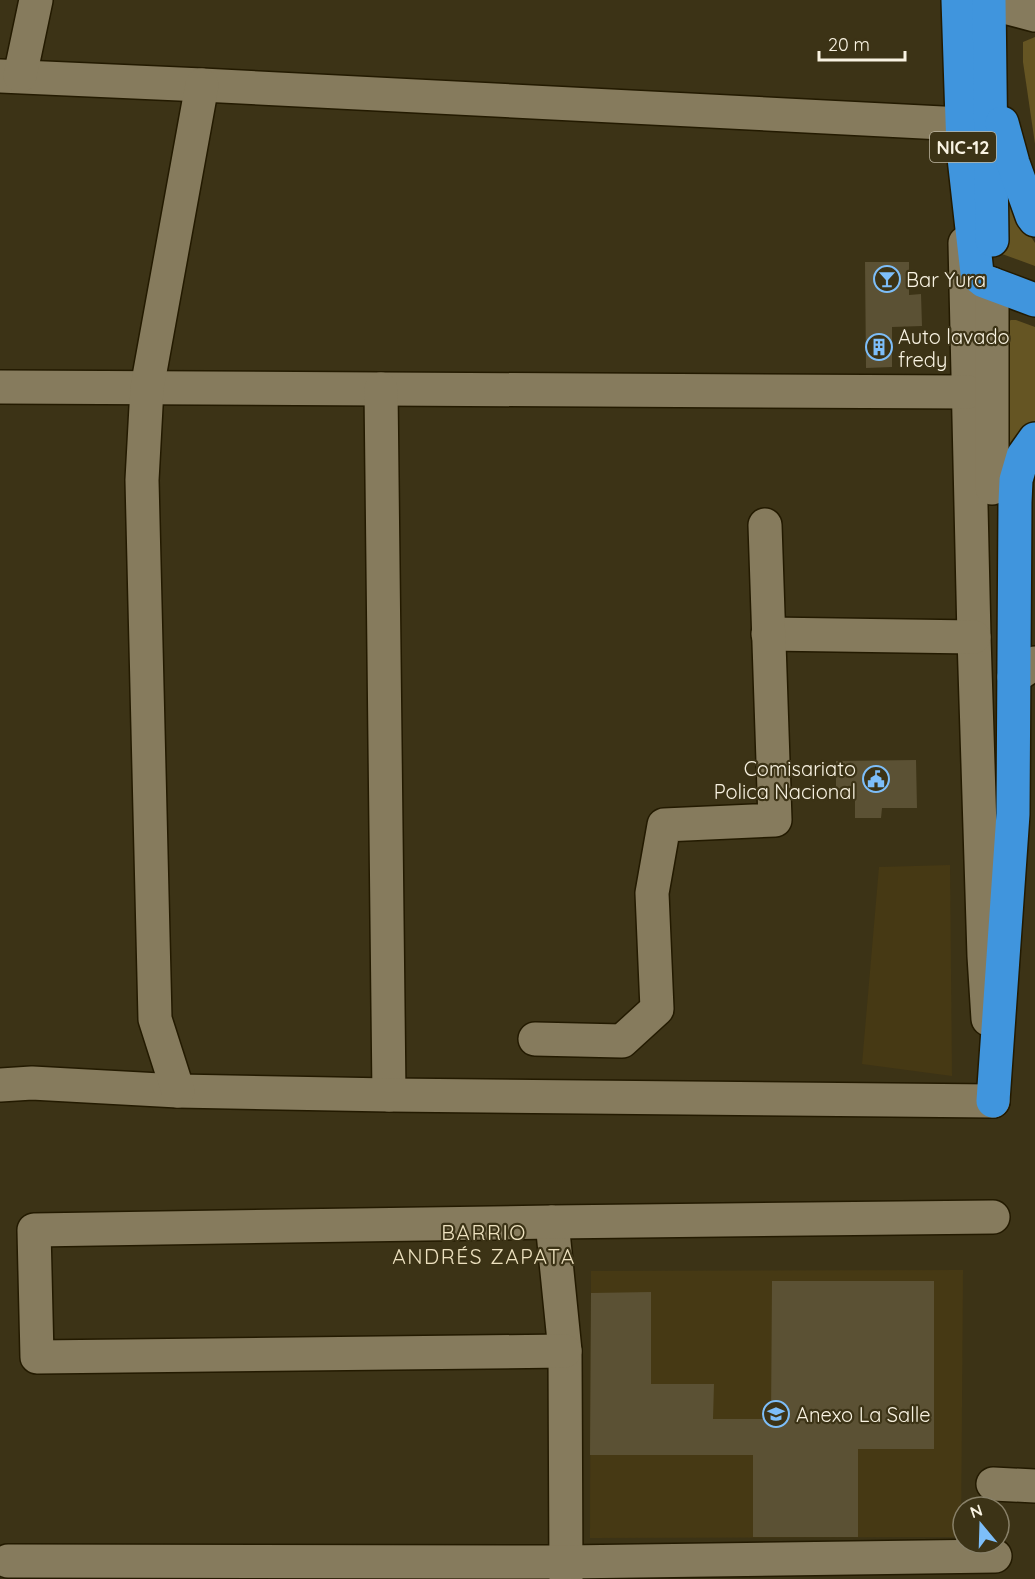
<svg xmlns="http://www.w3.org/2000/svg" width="1035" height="1579" font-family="Quicksand,sans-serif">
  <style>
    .built { fill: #463914 }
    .green { fill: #655523 }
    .building { fill: #5b5134 }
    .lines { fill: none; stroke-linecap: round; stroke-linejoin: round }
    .minor-casing { stroke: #231a00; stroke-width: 36 }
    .highway-casing { stroke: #231a00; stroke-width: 36 }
    .minor { stroke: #867b5d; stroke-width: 33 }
    .highway { stroke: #4095dd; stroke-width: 33 }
    .labels { text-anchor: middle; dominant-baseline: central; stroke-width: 4.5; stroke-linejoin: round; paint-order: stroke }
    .shield { fill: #3c3316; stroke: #c0b9a5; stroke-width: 1.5 }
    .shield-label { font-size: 18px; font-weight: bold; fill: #f9f3e2 }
    .poi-label { font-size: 20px; fill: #f9f3e2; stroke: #3c3316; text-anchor: start }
    .neighbourhood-label { font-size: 21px; letter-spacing: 1.5px; fill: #eee2c0; stroke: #3c3316 }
  </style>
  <rect width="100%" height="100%" fill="#3c3316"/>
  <g class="built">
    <polygon points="950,865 952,1076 862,1064 879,867"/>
    <polygon points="963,1270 961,1537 590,1538 591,1271"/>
  </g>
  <g class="green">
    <polygon points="1035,37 1035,144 1023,62 1023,42"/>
    <polygon points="1002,181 1024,226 1035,243 1035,266 1002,254 999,250"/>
    <polygon points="1011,320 1016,320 1035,327 1035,424 1005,465 1006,323"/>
  </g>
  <g class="building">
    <polygon points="865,262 909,262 909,295 921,294 922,326 892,327 892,367 866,368"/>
    <polygon points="916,760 917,808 882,808 881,818 855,818 855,797 836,797 836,761"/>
    <polygon points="772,1281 934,1281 934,1449 858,1449 858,1537 753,1537 753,1455 590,1455 591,1293 651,1292 651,1384 714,1384 713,1419 771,1419"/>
  </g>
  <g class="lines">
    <defs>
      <g id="minor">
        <polyline points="989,3 1035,15"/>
        <polyline points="0,76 202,85 962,124"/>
        <polyline points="20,76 36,0"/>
        <polyline points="965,243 974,637 984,956 988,1019"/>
        <polyline points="0,387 968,392"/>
        <polyline points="381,389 389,1095"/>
        <polyline points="992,488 992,284"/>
        <polyline points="768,634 974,637"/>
        <polyline points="1014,677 1035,663"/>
        <polyline points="535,1039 622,1041 657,1009 652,893 664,825 775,820 765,525"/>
        <polyline points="0,1085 32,1083 178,1091 389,1095 993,1101"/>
        <polyline points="178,1091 155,1019 142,480 147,388 202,85"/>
        <polyline points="552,1222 565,1351 566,1579"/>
        <polyline points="565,1351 37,1357 34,1230 552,1222 993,1217"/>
        <polyline points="993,1484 1035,1486"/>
        <polyline points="8,1561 566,1562 995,1556"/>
      </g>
      <g id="highway">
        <polyline points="958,0 963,149 977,273 979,277 984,281 1035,300"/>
        <polyline points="989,0 992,240"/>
        <polyline points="1002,123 1013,163 1032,216 1035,220"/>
        <polyline points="993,1101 1013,814 1015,502 1016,480 1023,456 1035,439"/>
      </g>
    </defs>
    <use href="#minor" class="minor-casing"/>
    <use href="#highway" class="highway-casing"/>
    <use href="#minor" class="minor"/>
    <use href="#highway" class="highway"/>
  </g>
  <defs>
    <symbol id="bar-ring" viewBox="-11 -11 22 22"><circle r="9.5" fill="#3c3316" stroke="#7dbef9" stroke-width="1.5"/><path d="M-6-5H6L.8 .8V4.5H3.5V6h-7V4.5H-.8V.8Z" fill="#7dbef9"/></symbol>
    <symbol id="building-ring" viewBox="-11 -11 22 22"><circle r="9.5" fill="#3c3316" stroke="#7dbef9" stroke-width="1.5"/><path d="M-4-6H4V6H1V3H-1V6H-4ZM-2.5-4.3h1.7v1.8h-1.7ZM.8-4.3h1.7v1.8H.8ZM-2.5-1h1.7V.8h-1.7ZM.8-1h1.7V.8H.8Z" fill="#7dbef9"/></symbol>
    <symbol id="civic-ring" viewBox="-11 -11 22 22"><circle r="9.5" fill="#3c3316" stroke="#7dbef9" stroke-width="1.5"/><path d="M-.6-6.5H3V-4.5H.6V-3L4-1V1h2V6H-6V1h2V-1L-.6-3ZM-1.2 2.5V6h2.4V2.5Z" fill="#7dbef9"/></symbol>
    <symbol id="school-ring" viewBox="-11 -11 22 22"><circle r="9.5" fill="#3c3316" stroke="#7dbef9" stroke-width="1.5"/><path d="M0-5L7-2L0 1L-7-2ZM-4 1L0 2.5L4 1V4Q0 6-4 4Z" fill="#7dbef9"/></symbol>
  </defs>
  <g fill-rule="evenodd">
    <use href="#bar-ring" x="872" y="264" width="30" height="30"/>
    <use href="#building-ring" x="864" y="332" width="30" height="30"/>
    <use href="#civic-ring" x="861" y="764" width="30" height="30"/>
    <use href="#school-ring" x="761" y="1399" width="30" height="30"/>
  </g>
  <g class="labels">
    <rect class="shield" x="930" y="132" width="66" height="30" rx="4.5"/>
    <g class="shield-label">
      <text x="963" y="147">NIC-12</text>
    </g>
    <g class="poi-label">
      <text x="906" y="279">Bar Yura</text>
      <text x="898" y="336">Auto lavado<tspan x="898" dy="23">fredy</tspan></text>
      <text x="856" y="768" text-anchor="end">Comisariato<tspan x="856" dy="23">Polica Nacional</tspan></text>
      <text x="796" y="1414">Anexo La Salle</text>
    </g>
    <g class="neighbourhood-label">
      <text x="484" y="1232">BARRIO<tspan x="484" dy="24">ANDRÉS ZAPATA</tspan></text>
    </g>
  </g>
  <g transform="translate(981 1525) rotate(341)"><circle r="28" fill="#3c3316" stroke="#888068" stroke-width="1.5"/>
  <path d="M0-4.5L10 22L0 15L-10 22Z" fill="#7dbef9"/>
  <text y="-9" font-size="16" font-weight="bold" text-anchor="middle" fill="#f9f3e2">N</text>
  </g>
  <path d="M819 51v9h86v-9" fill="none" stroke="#f9f3e2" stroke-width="3"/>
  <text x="828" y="51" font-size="18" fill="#f9f3e2" stroke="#3c3316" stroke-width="4.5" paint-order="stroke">20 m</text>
</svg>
